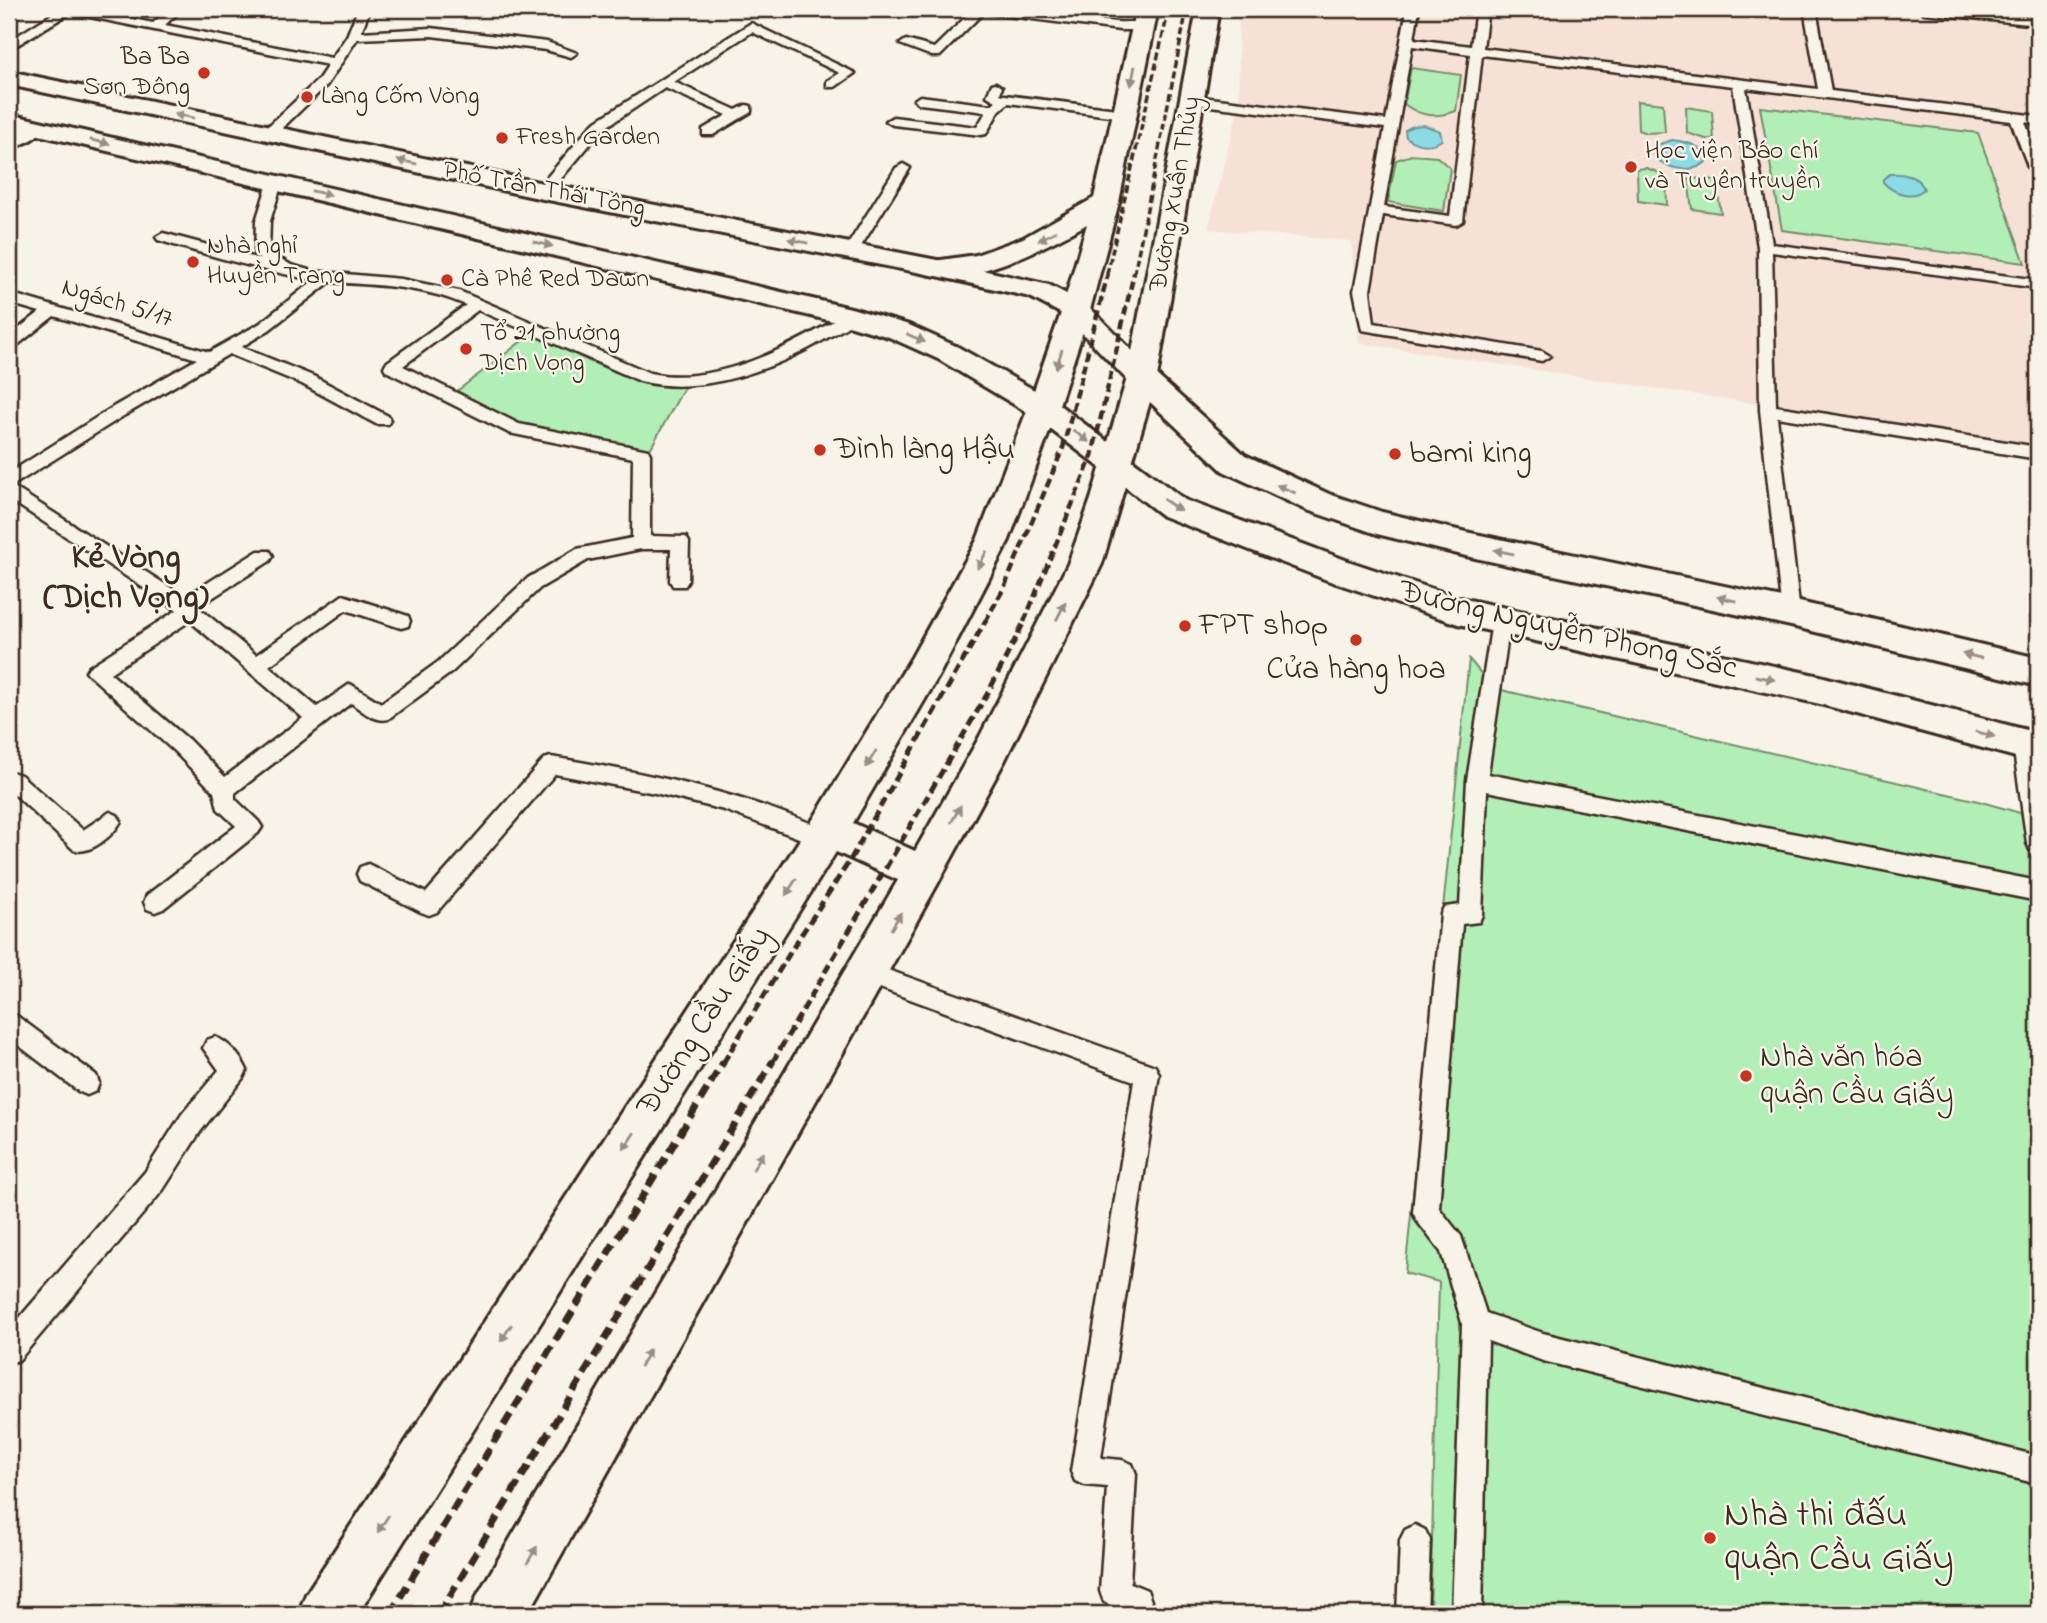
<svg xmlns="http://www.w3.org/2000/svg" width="2047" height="1623" font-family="'Indie Flower',sans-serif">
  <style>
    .built { fill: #f6e1d7 }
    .green { fill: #b1efb6; stroke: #768c6a; stroke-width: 2 }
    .water { fill: #8bdbe6; stroke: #6b9496; stroke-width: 2 }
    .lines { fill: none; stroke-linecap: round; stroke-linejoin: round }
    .lane-casing { stroke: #3b2a1e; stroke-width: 5 }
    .street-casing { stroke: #3b2a1e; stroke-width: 6 }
    .secondary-casing { stroke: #3b2a1e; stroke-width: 6 }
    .primary-casing { stroke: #3b2a1e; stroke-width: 6 }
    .lane { fill: #f7f3e8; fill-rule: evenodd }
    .street { fill: #f7f3e8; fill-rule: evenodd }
    .secondary { fill: #f7f3e8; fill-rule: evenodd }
    .primary { fill: #f7f3e8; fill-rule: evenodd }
    .rail-far3 { stroke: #3b2a1e; stroke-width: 3.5; stroke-dasharray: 7 3.5; stroke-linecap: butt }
    .rail-far2 { stroke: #3b2a1e; stroke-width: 4.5; stroke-dasharray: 9 4.5; stroke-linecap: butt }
    .rail-far1 { stroke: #3b2a1e; stroke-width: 5; stroke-dasharray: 10 5; stroke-linecap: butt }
    .rail { stroke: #3b2a1e; stroke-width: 7; stroke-dasharray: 13 7; stroke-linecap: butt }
    .oneway { fill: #998e83 }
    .poi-dot { fill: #c8321e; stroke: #f7f3e8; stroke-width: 2.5 }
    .labels { text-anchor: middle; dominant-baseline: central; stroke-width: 5; stroke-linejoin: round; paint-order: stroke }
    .far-poi-label { font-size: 26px; fill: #3b2a1e; stroke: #f7f3e8; text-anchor: start }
    .far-street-label { font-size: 26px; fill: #3b2a1e; stroke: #f7f3e8 }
    .poi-label { font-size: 32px; fill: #3b2a1e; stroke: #f7f3e8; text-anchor: start }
    .street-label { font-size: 32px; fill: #3b2a1e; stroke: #f7f3e8 }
    .quarter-label { font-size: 35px; font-weight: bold; fill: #3b2a1e; stroke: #f7f3e8 }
    .near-poi-label { font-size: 38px; fill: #3b2a1e; stroke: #f7f3e8; text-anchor: start }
  </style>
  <rect width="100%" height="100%" fill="#f7f3e8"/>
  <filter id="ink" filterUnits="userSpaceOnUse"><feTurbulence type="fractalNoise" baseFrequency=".0143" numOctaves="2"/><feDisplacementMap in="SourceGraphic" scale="14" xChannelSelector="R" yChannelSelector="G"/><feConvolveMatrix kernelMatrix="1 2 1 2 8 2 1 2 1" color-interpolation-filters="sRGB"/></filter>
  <g filter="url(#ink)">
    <polygon class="built" points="1238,9 1961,9 2038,17 2038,447 1359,343 1351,241 1208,229 1239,105"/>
    <g class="green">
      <path d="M1411 68 1461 75 1456 111C1436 118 1421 117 1404 104Z"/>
      <polygon points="1637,101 1663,104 1665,132 1646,133 1638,130"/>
      <polygon points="1686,107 1712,111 1714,139 1706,139 1687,133"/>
      <polygon points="1760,107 1978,133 2025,263 1782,230"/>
      <polygon points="1412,155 1437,157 1450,168 1444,211 1388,202 1396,160"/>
      <polygon points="1646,168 1666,175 1667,205 1638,201 1637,169"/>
      <polygon points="1707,178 1716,181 1721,213 1692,209 1688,179"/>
      <path d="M531 334C581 356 630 387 685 386L648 453 522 426 457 391Z"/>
      <polygon points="1469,659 1493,688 1978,801 2038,818 2038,1614 1430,1614 1439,1282 1405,1273"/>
    </g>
    <g class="water">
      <path d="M1424 125 1440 131 1442 140C1430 147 1417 146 1406 137L1405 130 1413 126Z"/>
      <path d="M1672 140C1687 142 1704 145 1707 161 1693 176 1659 169 1651 151L1653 146Z"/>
      <path d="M1890 174C1903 173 1919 176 1924 189 1912 200 1893 193 1883 182V179Z"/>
    </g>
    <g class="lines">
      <defs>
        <g id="lane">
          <polygon points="60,9 83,9 153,23 169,9 182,9 165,25 332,58 347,36 358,9 370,9 361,32 431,28 547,42 577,53 571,57 546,50 431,36 357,39 327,85 273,137 263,137 263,131 318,80 328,65 70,13 9,50 9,41"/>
          <path d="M974 9C1022 9 1069 18 1117 22 1128 23 1141 20 1149 26L1143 30H1120L983 13 940 56H932L900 44 906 40 934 48Z"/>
          <path d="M1407 9H1419L1414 39 1471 46 1476 9H1488L1483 48 1818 89 1804 9H1816L1831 91 2038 116V124L2025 122 2038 157V178L2031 174 2011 121 1746 88 1772 244 2038 280V288L1772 252 1776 406 2038 447V459L1777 417 1800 613 1798 618H1784L1782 613 1760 410 1758 247 1733 86 1482 55 1463 221 1456 225 1383 215 1370 291 1374 323 1542 351 1550 356 1542 361 1362 330 1354 291 1385 128 1194 104 1188 100 1194 96 1386 120ZM1412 46 1470 54 1450 216 1384 207Z"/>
          <polygon points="1918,9 1955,9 2038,17 2038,25 1924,13"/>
          <polygon points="751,23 855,73 835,87 827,87 827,81 840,73 752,32 674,82 736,110 746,105 751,106 751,112 713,135 703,135 703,129 727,115 665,88 603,129 548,194 538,194 538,188 593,123"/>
          <polygon points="996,83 1002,87 1000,94 1005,95 1125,110 1131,114 1125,118 1008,103 999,111 986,134 981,135 893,125 886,121 893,117 977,127 986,112 920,104 914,100 920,96 991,105 996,101 987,96 992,84"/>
          <polygon points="903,164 910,168 858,251 856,254 846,254 844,251 896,168"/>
          <path d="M275 179 282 183 270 221 269 252 291 265 312 271 401 279 459 291 650 373C716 387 791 346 846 314H856L859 317C851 326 838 332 827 338 775 369 701 397 640 381L478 310 403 366 519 424 648 450 650 454V536L686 537 689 542 688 581 685 586H673L670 581 671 549H641L588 560 540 588 452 672 388 719C374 723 362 710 351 703L235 793V799L258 821 262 827 258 833 163 909 155 912 147 909 144 902 147 895 236 826 218 809 214 792 175 752 86 672 89 667 177 610 9 499V473L113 407 197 359 54 316 15 347 9 349V336L40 312 9 303V293L209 352 259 324 314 280C261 270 210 256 158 240L156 237 163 233 260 259 255 254 256 221 268 183ZM330 282C375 285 423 286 466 305L386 363 384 367 386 371 509 433 633 458 632 538 577 549 528 578 438 662 381 703 350 684 317 707 269 666 346 610 401 628 408 626 410 621 408 616 343 595 256 655 198 607 270 561 273 556 270 551H258L185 597 12 486 125 415 229 354 302 384 376 424H388L390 420 388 416 313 376 241 347 269 330ZM190 621 303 718 225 777 189 740 110 673Z"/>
          <polygon points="1501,615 1508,617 1510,622 1488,774 2038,881 2038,901 1487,791 1482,915 1479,922 1462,924 1439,1208 1461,1236 1486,1313 1543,1333 2038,1456 2038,1484 1543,1361 1488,1341 1482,1614 1452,1614 1462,1323 1441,1252 1417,1221 1413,1212 1441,914 1444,907 1460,905 1467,780 1492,622 1494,617"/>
          <path d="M2023 736 2030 738C2044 766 2039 822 2038 852L2030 850 2027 843 2013 744 2016 738Z"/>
          <path d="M551 757C647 773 741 792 831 832L834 838 831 844 823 847 724 810 655 793 555 774 437 912 429 915 421 912 360 881 357 874 360 867 368 864 426 893 544 759Z"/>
          <path d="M9 771 21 775 83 830 110 812 117 815 121 821C114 835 90 855 74 850L9 789Z"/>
          <polygon points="866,962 1155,1066 1159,1074 1101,1458 1122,1460 1132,1464 1136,1474 1130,1583 1147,1590 1151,1601 1147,1612 1132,1614 1104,1602 1100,1591 1107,1487 1085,1485 1075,1481 1071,1471 1134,1081 858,980 855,973 858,966"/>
          <polygon points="9,1013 17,1016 96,1075 99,1083 96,1091 87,1095 78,1091 9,1038"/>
          <path d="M215 1037C229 1042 241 1057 247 1070L243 1078 200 1132 163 1190 19 1360 9 1363V1330L145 1172 182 1114 219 1070 203 1048 207 1040Z"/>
          <polygon points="1415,1525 1425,1530 1430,1540 1427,1614 1397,1614 1400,1540 1405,1530"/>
        </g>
        <path id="street" d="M33 120 41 122 45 127C38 138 21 146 9 149V132Z"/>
        <g id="secondary">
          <polygon points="9,71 543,183 937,260 1049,285 1086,304 1152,371 1245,455 1329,494 1382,512 1466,532 1791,600 2038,658 2038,686 1791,626 1466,556 1377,534 1307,510 1223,471 1132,385 1066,316 1030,297 937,276 543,199 9,85"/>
          <polygon points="9,114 851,308 909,325 958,347 1054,401 1185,500 1351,562 1460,598 1820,676 2038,733 2038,763 1820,704 1458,624 1327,580 1163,516 1032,415 938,359 889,337 845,324 9,128"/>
        </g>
        <path id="primary" d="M1136 9H1158L1119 202 1090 310 1058 408 1009 540 938 677 853 823 915 851 979 738 1068 564 1091 499 1127 378 1197 9H1219L1157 378 1102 564 1005 760 937 885 528 1614H470L478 1594 898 880 836 852 358 1614H298L306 1594 814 818 912 657 977 540 1028 408 1062 310 1087 224C1048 246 974 285 927 274L923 268 927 262 976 255 1023 238 1094 198Z"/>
      </defs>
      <use href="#lane" class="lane-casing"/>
      <use href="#street" class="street-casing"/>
      <use href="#secondary" class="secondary-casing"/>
      <use href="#primary" class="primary-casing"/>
      <use href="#lane" class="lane"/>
      <use href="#street" class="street"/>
      <use href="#secondary" class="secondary"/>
      <use href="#primary" class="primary"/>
      <g class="rail-far3">
        <polyline points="1107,274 1169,9"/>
        <polyline points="1134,274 1187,9"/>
      </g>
      <g class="rail-far2">
        <polyline points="985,622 1004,588 1063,448 1108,273"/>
        <polyline points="1024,622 1092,456 1134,273"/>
      </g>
      <g class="rail-far1">
        <polyline points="723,1063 799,938 849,862 986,620"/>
        <polyline points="772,1063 989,691 1025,620"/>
      </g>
      <g class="rail">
        <polyline points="390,1614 724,1061"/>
        <polyline points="439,1614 773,1061"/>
      </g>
    </g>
    <defs><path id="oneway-solid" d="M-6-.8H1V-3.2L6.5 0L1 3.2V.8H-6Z" transform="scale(1.75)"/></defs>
    <g class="oneway">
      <use href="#oneway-solid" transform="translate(1133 76) rotate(101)"/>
      <use href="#oneway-solid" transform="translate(184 116) rotate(-168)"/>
      <use href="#oneway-solid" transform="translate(100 142) rotate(13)"/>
      <use href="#oneway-solid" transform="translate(407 162) rotate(-168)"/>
      <use href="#oneway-solid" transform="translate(321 193) rotate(13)"/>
      <use href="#oneway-solid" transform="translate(1047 236) rotate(152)"/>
      <use href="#oneway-solid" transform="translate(798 241) rotate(-169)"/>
      <use href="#oneway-solid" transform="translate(543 244) rotate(13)"/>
      <use href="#oneway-solid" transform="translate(916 338) rotate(24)"/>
      <use href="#oneway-solid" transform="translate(1059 359) rotate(108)"/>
      <use href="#oneway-solid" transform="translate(1081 436) rotate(36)"/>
      <use href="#oneway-solid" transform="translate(1286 489) rotate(-157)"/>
      <use href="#oneway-solid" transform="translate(1172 505) rotate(33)"/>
      <use href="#oneway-solid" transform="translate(1504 552) rotate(-169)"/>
      <use href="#oneway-solid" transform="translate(982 560) rotate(118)"/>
      <use href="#oneway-solid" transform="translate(1727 599) rotate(-167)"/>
      <use href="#oneway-solid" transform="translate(1061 611) rotate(-63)"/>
      <use href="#oneway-solid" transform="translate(1972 656) rotate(-167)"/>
      <use href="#oneway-solid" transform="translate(1765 678) rotate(12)"/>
      <use href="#oneway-solid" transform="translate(1985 734) rotate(15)"/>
      <use href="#oneway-solid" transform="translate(871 759) rotate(121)"/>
      <use href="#oneway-solid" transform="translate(956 814) rotate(-61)"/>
      <use href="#oneway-solid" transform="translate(791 887) rotate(123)"/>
      <use href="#oneway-solid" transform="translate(896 921) rotate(-60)"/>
      <use href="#oneway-solid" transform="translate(629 1141) rotate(123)"/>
      <use href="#oneway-solid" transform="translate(758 1161) rotate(-60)"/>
      <use href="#oneway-solid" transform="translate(506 1333) rotate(123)"/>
      <use href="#oneway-solid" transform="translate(645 1358) rotate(-60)"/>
      <use href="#oneway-solid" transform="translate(383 1524) rotate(123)"/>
      <use href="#oneway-solid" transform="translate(532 1555) rotate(-60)"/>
    </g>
  </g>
  <g class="poi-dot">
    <circle cx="204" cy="73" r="7"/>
    <circle cx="307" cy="97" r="7"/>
    <circle cx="502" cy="138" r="7"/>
    <circle cx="1631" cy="167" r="7"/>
    <circle cx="193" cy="262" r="7"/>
    <circle cx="447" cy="280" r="7"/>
    <circle cx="466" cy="349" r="7"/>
    <circle cx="820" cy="450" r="7"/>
    <circle cx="1395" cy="454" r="7"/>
    <circle cx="1185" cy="626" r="7"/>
    <circle cx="1356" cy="640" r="7"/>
    <circle cx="1746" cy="1076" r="7"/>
    <circle cx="1710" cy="1538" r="7"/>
  </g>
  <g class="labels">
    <g class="far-poi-label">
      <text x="190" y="58" text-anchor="end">Ba Ba<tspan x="190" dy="30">Sơn Đông</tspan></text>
      <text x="321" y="97">Làng Cốm Vòng</text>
      <text x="516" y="138">Fresh Garden</text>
      <text x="1645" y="152">Học viện Báo chí<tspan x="1645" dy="30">và Tuyên truyền</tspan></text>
      <text x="207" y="247">Nhà nghỉ<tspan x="207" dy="30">Huyền Trang</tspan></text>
      <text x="461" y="280">Cà Phê Red Dawn</text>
      <text x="480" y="334">Tổ 21 phường<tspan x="480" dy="30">Dịch Vọng</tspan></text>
    </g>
    <g class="far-street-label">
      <text transform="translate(544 190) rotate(11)">Phố Trần Thái Tông</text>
      <text transform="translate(1176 194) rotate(-80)">Đường Xuân Thủy</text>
      <text transform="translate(117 304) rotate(17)">Ngách 5/17</text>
    </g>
    <g class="poi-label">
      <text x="834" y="450">Đình làng Hậu</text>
      <text x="1409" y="454">bami king</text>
      <text x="1199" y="626">FPT shop</text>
      <text x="1356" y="670" text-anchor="middle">Cửa hàng hoa</text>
      <text x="1760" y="1058">Nhà văn hóa<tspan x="1760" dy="37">quận Cầu Giấy</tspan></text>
    </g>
    <g class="street-label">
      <text transform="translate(1568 631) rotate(13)">Đường Nguyễn Phong Sắc</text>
      <text transform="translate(705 1022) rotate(-57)">Đường Cầu Giấy</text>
    </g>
    <g class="quarter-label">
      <text x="126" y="558">Kẻ Vòng<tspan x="126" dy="40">(Dịch Vọng)</tspan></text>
    </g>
    <g class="near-poi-label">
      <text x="1724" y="1516">Nhà thi đấu<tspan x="1724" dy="44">quận Cầu Giấy</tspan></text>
    </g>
  </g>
  <rect width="2047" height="1623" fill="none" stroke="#f7f3e8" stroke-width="35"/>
  <rect x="18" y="18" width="2012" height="1588" fill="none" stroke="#3b2a1e" stroke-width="2.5" filter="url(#ink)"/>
</svg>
